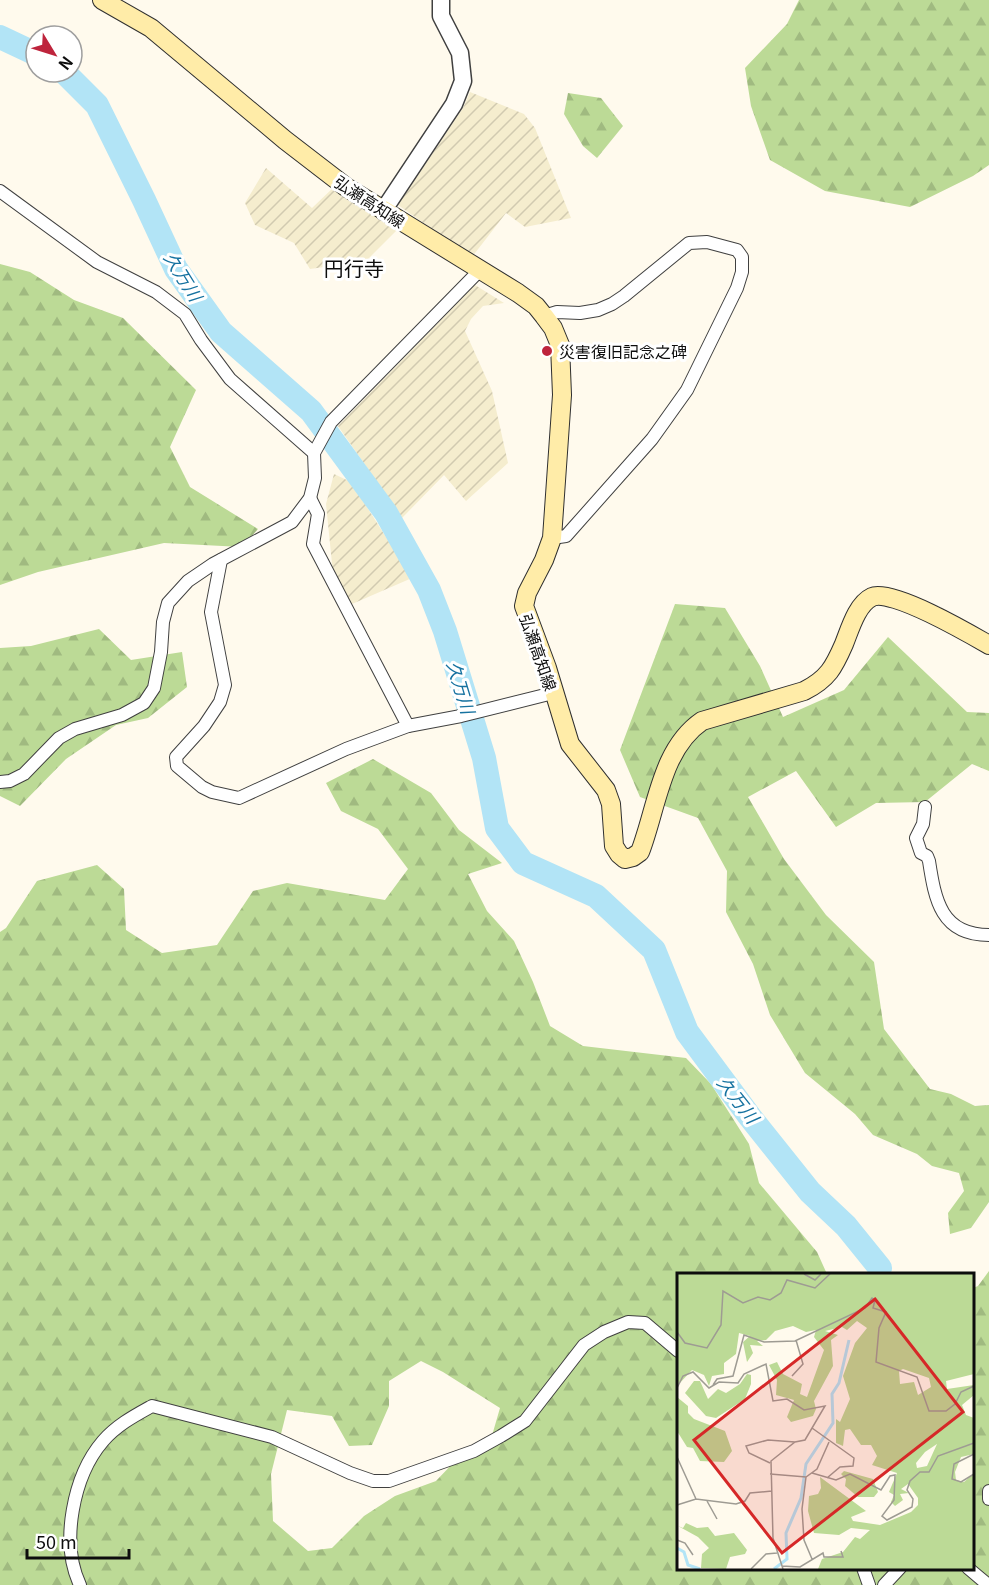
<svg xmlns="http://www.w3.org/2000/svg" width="989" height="1585" font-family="Georgia,'Noto Sans JP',serif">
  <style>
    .farmland { fill: url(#farmland-furrows) }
    .forest { fill: url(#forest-firs); fill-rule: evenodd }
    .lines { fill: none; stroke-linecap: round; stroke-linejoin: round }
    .river { stroke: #b2e4f6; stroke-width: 24 }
    .minor-casing { stroke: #404040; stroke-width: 14 }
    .tertiary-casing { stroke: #404040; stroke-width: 19 }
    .secondary-casing { stroke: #2f2f2f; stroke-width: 20 }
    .minor { stroke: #fff; stroke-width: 12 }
    .tertiary { stroke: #fff; stroke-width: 16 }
    .secondary { stroke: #ffeca8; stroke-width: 18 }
    .poi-dot { fill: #be243c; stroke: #fff; stroke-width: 2 }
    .labels { text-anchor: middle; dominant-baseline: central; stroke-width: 6; stroke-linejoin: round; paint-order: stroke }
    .street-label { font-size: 16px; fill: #0d0d0d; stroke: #fff }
    .poi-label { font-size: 16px; fill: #0d0d0d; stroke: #fff; text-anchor: start }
    .water-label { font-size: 18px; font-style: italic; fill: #1672a0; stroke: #fff }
    .quarter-label { font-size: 20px; fill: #0d0d0d; stroke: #fff }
    .inset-river { fill: none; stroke: #b2e4f6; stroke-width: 3 }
    .inset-road { fill: none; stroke: #9e9b93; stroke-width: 1.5 }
    .view { fill: #d62828; fill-opacity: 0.15; stroke: #d62828; stroke-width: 3 }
    .inset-edge { fill: none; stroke: #0d0d0d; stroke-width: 3 }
  </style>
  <defs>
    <pattern id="farmland-furrows" width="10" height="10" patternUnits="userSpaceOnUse" patternTransform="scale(1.5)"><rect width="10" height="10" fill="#f5edce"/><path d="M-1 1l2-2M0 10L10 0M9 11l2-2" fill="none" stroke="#d1cab0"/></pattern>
    <pattern id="forest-firs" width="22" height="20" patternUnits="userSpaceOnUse" patternTransform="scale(1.5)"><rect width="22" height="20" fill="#bcda96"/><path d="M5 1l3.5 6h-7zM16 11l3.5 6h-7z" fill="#a0ba80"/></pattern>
  </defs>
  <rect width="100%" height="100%" fill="#fffaed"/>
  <g class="farmland">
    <polygon points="470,92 524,114 535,128 571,218 525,227 506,213 472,257 398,205 463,108"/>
    <polygon points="266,168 312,208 334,187 396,231 366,261 310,269 294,243 255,225 245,203"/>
    <polygon points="475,285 504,303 483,306 471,319 465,331 492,391 508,463 466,501 444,475 402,518 338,426"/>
    <polygon points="334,474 351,482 412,578 352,604 333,573 326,504"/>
  </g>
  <g class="forest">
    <polygon points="799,0 989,0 989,165 973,176 910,207 825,191 770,160 751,106 745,68 787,24"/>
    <polygon points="568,93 601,98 623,126 597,158 583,146 564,114"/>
    <polygon points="0,264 30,272 74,300 123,318 196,390 170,447 190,487 258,529 242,547 164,543 38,572 0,585"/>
    <polygon points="675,604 725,608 760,666 783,717 844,690 888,637 967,712 989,713 989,771 972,764 925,802 876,803 836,827 796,771 748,797 784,859 826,915 874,962 884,1029 930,1089 951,1094 975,1106 989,1105 989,1202 971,1228 950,1234 948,1213 964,1191 959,1173 932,1166 917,1154 873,1135 855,1114 805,1073 770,1015 753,964 726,912 727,871 698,818 640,797 620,750"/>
    <polygon points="99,629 131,660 182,652 187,687 148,718 116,725 66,759 20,806 0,796 0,648 31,646"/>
    <path d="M373 759 431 793 459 830 502 863 468 874 487 911 514 941 533 982 550 1026 583 1046 686 1058 711 1084 749 1144 759 1183 817 1252 827 1274H678V1568H972L973 1288 978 1286 989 1271V1585H0V932L6 928 37 881 97 865 124 889 126 930 162 953 217 945 253 891 287 883 385 900 408 869 378 829 341 811 326 783ZM421 1361 443 1372 500 1408 491 1439 456 1460 436 1481 395 1496 364 1516 332 1548 308 1551 273 1521 271 1474 287 1410 332 1416 349 1446 372 1445 389 1406V1381Z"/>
  </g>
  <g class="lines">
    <g class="river">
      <polyline points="0,37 36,54"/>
      <polyline points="64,72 97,105 144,200 176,269 221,332 311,411 386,513 429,590 445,631 484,758 497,828 523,863 596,896 654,950 687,1032 750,1117 810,1192 846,1226 880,1268"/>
    </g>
    <defs>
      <g id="minor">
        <polyline points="0,191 97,262 156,292 185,314 201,340 230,379 314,453"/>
        <polyline points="544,316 557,312 580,313 598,310 612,304 624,296 689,243 707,242 737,250 742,257 742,272 737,288 687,390 652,439 566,536 552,538"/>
        <polyline points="310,498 318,514 313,544 408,726"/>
        <polyline points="221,560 211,612 225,685 220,702 204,726 176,757 177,766 202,787 212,792 239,798 346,749 408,726 461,716 553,693"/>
        <polyline points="0,782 10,781 24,774 59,738 75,729 122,715 144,703 154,688 161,652 163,622 168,603 188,581 213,564 292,522 310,498 315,478 314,453 331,422 481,269"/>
        <path d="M925 807 923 824 916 838 921 853 927 856 929 861C935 900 941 935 989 935"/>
        <polyline points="989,1491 989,1499"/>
        <polyline points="863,1568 869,1585"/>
        <polyline points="968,1568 987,1584 989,1584"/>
        <path d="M80 1585C60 1543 73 1476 103 1441 117 1425 134 1416 152 1406L272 1437 350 1473 373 1481H389L474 1451 501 1436 525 1421 584 1345 604 1332 628 1322 645 1323 678 1351"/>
        <polyline points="884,1585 900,1568"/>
      </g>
      <polyline id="tertiary" points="383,211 454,104 463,81 460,53 441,16 441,0"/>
      <path id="secondary" d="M102 0 151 28 285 140 346 187 518 293 536 306 544 316 553 328 560 345 562 395 552 538 544 560 527 593 524 606 547 668 570 744 606 790 611 804 614 846 619 854 625 859 633 857 640 852C657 808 661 749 702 721L804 691C828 679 834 667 844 644 850 629 857 604 872 597 891 588 970 634 989 645"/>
    </defs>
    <use href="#minor" class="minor-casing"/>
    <use href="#tertiary" class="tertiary-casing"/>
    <use href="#secondary" class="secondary-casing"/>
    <use href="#minor" class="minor"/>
    <use href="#tertiary" class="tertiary"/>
    <use href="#secondary" class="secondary"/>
  </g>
  <circle class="poi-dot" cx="547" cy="351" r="6"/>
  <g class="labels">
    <g class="street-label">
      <text transform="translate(370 201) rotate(33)">弘瀬高知線</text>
      <text transform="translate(539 652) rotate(71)">弘瀬高知線</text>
    </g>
    <g class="poi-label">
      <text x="559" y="351">災害復旧記念之碑</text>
    </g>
    <g class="water-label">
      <text transform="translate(184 276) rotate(58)">久万川</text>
      <text transform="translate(462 687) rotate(73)">久万川</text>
      <text transform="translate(739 1099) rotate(52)">久万川</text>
    </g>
    <g class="quarter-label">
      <text x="354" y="267">円行寺</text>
    </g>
  </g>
  <g transform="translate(677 1273)">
    <rect width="297" height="297" fill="#fffaed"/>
    <path d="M0 1H297V101L269 108 270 116 297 112V122L285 132 289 142 297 145V181L284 184 278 199 279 207 287 209 297 200V296H141L145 286 166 279 178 264 183 266 193 257 174 255 162 262 137 260 131 238 132 223 141 221 144 215 143 204 189 238 174 244 176 248 203 252 234 239 241 232V225L231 211 224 216 232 220 223 221 226 227 218 233 214 229 217 222 212 219 220 200 195 192 200 183 194 172H184L173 156 168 157 166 173 159 170V146L163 149 173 126 166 103 178 70 190 55 180 48 170 57 165 54 148 58 161 62 154 67 156 93 137 128 139 136 136 143 114 149 110 144 117 127 99 122 100 107 92 92 100 89 106 101 125 111 123 121 130 124 147 77 137 64 139 57 129 59 116 53 98 58 89 67 80 68 86 73 73 72 76 80 70 89 66 69 73 63 62 60 59 81 47 90V101L35 103 32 113 27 102 15 97 0 113ZM226 96 252 105 254 114 241 122 237 109 223 111 222 98ZM260 171 250 193 240 195 239 190 248 179ZM70 101 74 102V111L68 126 39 145 29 143 8 120 17 108H23L31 126 41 116 49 120 63 111ZM0 124 11 133V140L17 146 48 158 55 178 47 189 23 188 16 175 10 174 0 158ZM167 198 196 206 201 219 197 224H181L168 213 169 206 164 201ZM9 250 20 255 31 254 38 263 57 260 70 277 68 281 53 284 49 296 24 295 25 281 32 275 21 264 1 253 6 255Z" fill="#bcda96" fill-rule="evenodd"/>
    <path class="inset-river" d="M0 275 7 279 11 292 23 296M97 296 110 286 109 260 124 225 129 191 156 150 155 121 162 110 172 67"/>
    <path class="inset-road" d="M127 1 138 7 144 1M0 59 8 70 30 75 44 52 46 18 66 30 81 24 93 27 104 20 110 7 138 15 153 1M115 103 126 91 119 67M36 112 40 106 56 103 67 62 87 69 118 68 188 35 195 25 198 27 196 35 209 39 202 55 199 89 240 104 252 138H269L278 131 284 119 297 113M0 115 6 103 16 99 32 115 42 109 61 110 67 101 89 91 96 128 110 126 127 137 148 133 128 167 118 169 94 188 96 265 106 296M135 155 177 185 176 193 163 194 150 205M297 181 277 191 275 206 284 209 297 201M0 184 19 226M93 190 72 180 69 173 91 167 118 169M135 200 159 207 173 201 204 217 213 203 218 202 217 227 205 243 210 247 235 234 236 226 230 217 233 208 243 199H252L261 183 297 170M93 201 129 204 140 196 152 169M129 204 125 236 127 267 135 286M30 228 40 246M0 232 19 226 59 231 68 228 73 220 95 218M0 267 8 270 16 282M105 293 123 294 146 280 147 284H166L164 278M74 296 89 281 100 280"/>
    <path class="view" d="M198 26 286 139 105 280 17 167Z"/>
    <rect width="297" height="297" class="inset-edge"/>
  </g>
  <g transform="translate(54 54) rotate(128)"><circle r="28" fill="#ffffff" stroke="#9e9e9e" stroke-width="1.5"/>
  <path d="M0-4.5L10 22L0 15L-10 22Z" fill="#be243c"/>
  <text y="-9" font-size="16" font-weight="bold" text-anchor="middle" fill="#0d0d0d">N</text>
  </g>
  <path d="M27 1549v9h102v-9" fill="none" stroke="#0d0d0d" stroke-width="3"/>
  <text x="36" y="1549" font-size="18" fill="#0d0d0d" stroke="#ffffff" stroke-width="4.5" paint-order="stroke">50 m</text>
</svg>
